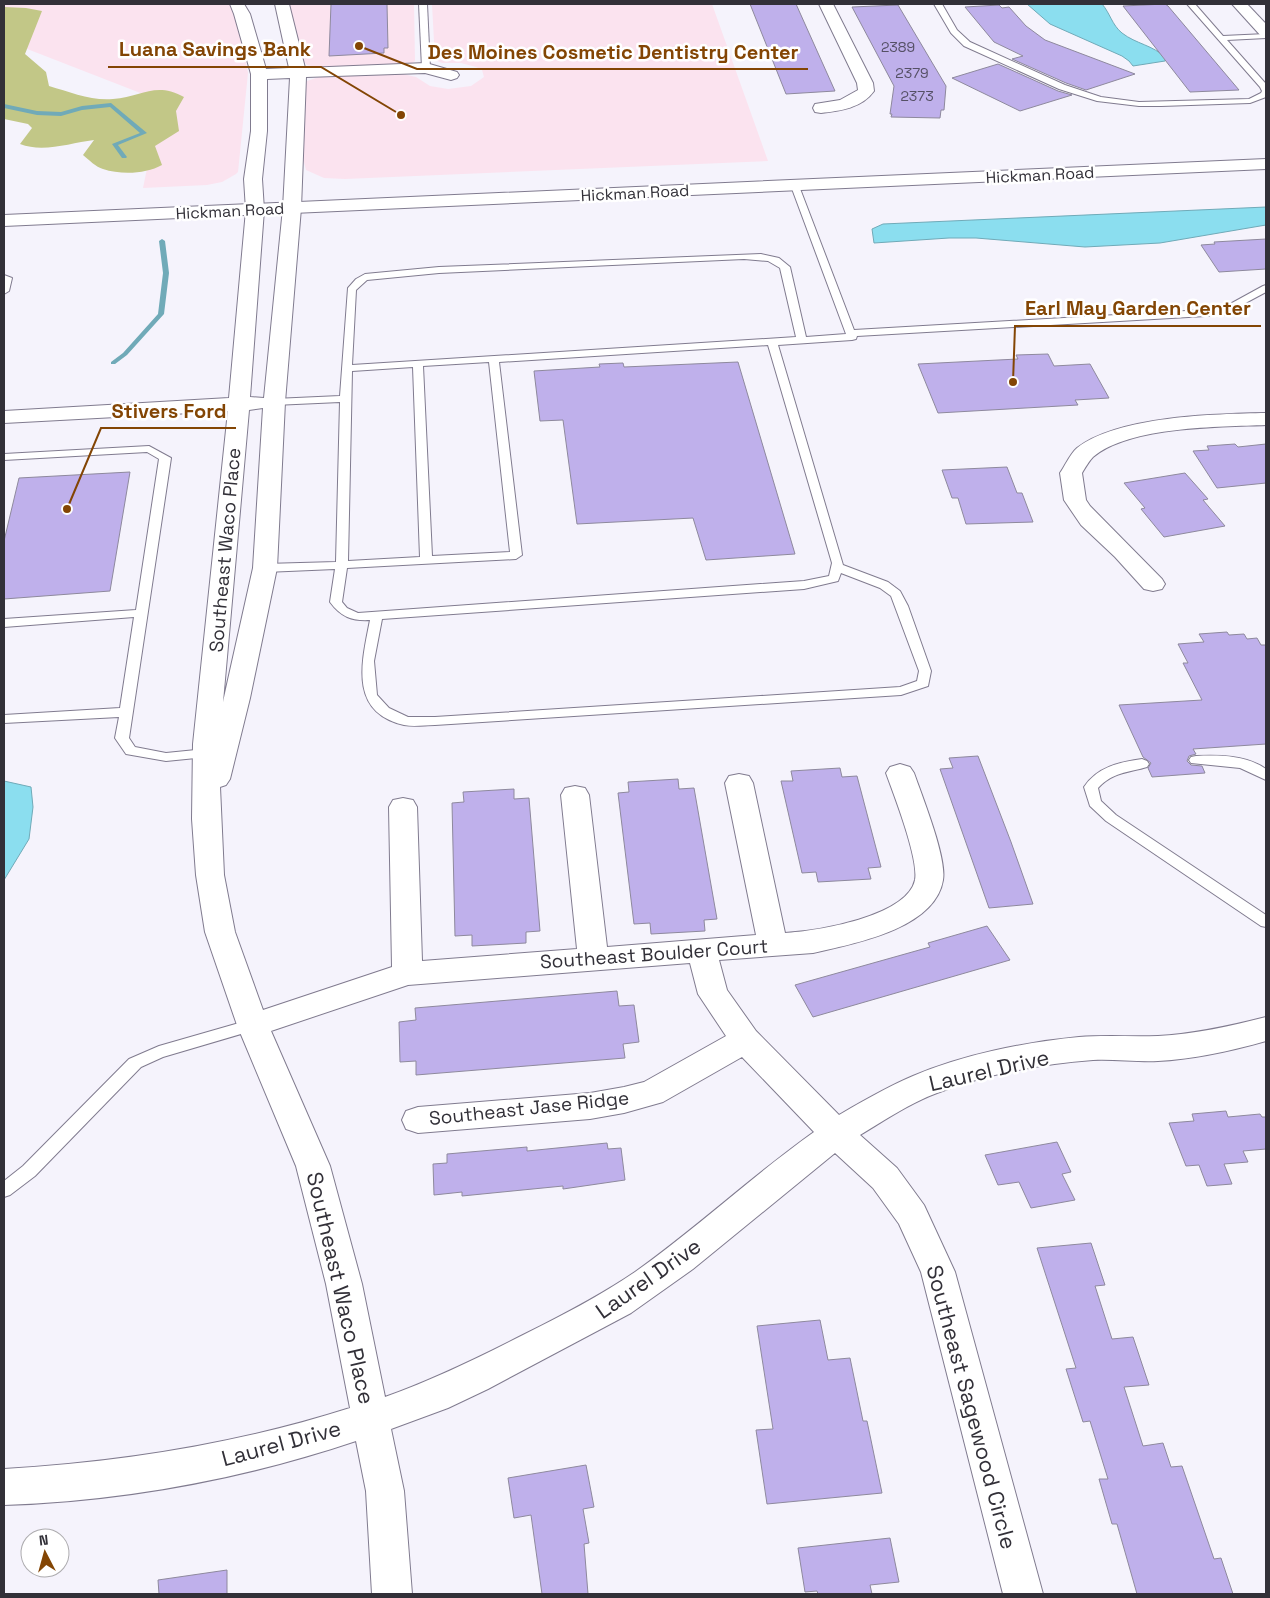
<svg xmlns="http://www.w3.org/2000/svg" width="1270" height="1598" font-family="'Space Grotesk',sans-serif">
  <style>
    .commercial { fill: #fbe3ef }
    .forest { fill: #c2c787 }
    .water { fill: #8bdeef; stroke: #70aab8 }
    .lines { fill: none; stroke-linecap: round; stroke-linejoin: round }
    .stream { fill: #70aab8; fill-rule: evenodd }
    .building { fill: #bfb0eb; stroke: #8e899d }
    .service-casing { stroke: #807b8f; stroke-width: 2 }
    .minor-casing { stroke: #807b8f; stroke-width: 2 }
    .trunk-casing { stroke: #807b8f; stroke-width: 2 }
    .service { fill: #fff; fill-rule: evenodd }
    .minor { fill: #fff; fill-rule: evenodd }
    .trunk { fill: #fff; fill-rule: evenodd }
    .labels { text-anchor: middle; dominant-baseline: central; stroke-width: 5; stroke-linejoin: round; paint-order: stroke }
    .far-number-label { font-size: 14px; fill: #555065 }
    .far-street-label { font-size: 16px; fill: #323038; stroke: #fff }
    .street-label { font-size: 19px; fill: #323038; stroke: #fff }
    .near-street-label { font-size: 22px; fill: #323038; stroke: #fff }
    .leader { fill: none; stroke: #834504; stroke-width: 2 }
    .callout-dot { fill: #834504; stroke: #fff; stroke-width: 2 }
    .callout-label { font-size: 20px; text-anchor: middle; font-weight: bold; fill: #834504; stroke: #fff; stroke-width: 5; stroke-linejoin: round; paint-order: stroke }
  </style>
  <rect width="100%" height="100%" fill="#f5f3fc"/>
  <g class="commercial">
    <polygon points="4,4 231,4 236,11 248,73 238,172 236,174 222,182 207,185 143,188 161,101 4,40"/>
    <polygon points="288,4 414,4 415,61 410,64 322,68 307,65 303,61"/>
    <polygon points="432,4 712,4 768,161 345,179 324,178 306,170 301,151 305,84 307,81 322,76 403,74 416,77 430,86 448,89 471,86 484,77 482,70 476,67 461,63 442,63 435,60"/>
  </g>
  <path class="forest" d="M4 7 26 8 42 11 25 54 46 72 49 86C70 92 91 101 113 99 142 97 155 81 184 97L176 111 179 131 155 146 162 165C146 174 121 175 103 169 96 167 89 160 83 155L94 140C70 143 43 153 20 144L32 128 28 124 4 119Z"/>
  <g class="water">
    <path d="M1027 4H1102C1110 13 1112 25 1122 33 1136 44 1153 45 1166 58L1165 61 1133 66 1129 61 1122 56 1050 24Z"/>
    <polygon points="1266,207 1266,225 1160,243 1085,247 976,238 949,238 874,243 872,229 883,224"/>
    <polygon points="4,781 31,787 33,807 29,839 4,880"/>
  </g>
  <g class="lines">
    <g class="stream">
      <polygon points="111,103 147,133 118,145 127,157 126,158 122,158 112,144 140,133 110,107 82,110 61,116 37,115 4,108 4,104 37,111 61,112 82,106"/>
      <polygon points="162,239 165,241 169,273 164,314 127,355 115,364 111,364 111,362 123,353 158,314 163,273 159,241"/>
    </g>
  </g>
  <g class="building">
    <polygon points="331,4 387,4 388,48 384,48 384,53 329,56"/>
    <polygon points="750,4 796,4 835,91 786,94"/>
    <polygon points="1165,4 1168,6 1239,90 1190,92 1123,6"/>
    <polygon points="898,5 946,86 944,110 941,110 940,118 891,117 892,114 890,114 894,86 852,7"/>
    <polygon points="999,5 1002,8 1009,7 1026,26 1045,40 1135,74 1086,90 1066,83 1012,59 1023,56 994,42 965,7"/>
    <polygon points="998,64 1058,91 1072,95 1020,111 952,78"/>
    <polygon points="1266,239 1266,269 1219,272 1201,245 1215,244 1214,242"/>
    <polygon points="1048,354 1054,366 1090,364 1109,398 1075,400 1078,405 938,413 918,364 1018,359 1016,355"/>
    <polygon points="738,362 795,554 706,560 693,518 577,524 563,420 540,421 534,371 600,367 599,364 623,363 624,367"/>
    <polygon points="1235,444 1238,447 1266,444 1266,483 1217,488 1193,451 1209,450 1207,446"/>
    <polygon points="1007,467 1017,493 1022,493 1033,522 966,524 958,498 952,498 942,470"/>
    <polygon points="130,472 110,591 4,599 4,541 19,478"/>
    <polygon points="1185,473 1208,499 1203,500 1225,526 1164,537 1141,509 1145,508 1124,483"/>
    <polygon points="1227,632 1229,635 1244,634 1247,639 1257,638 1261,645 1266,645 1266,744 1193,749 1196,754 1189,756 1187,761 1191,765 1202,766 1205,773 1152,777 1148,768 1151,763 1143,757 1119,705 1202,700 1183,663 1188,663 1178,644 1204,642 1199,634"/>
    <polygon points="978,756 1011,842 1033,904 989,908 940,769 953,768 949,758"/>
    <polygon points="840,768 842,777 857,776 881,867 868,868 871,879 818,882 816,872 802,873 781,781 793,781 791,771"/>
    <polygon points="678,779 679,789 694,788 717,919 704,920 705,931 651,934 650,923 634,924 618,793 629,792 628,782"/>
    <polygon points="514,789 514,799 529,798 540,931 526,932 526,943 472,946 472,935 455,936 452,803 464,802 463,792"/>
    <polygon points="987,926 1010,960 813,1017 795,985 930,947 928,943"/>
    <polygon points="617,991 619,1006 634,1005 639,1042 623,1044 625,1058 416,1075 416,1061 400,1062 399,1022 416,1020 415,1008"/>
    <polygon points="1226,1111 1228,1117 1260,1114 1262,1117 1266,1117 1266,1149 1243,1151 1248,1162 1224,1164 1232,1184 1207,1186 1199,1165 1186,1166 1169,1123 1194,1121 1192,1114"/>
    <polygon points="1057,1142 1071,1172 1062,1174 1075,1200 1031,1208 1019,1182 998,1185 985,1155"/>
    <polygon points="607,1143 608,1149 621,1148 625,1180 563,1189 563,1186 462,1196 462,1192 434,1195 433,1164 447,1163 447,1154 527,1147 527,1151"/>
    <polygon points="1091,1243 1105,1285 1095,1286 1112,1339 1133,1337 1149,1385 1124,1387 1143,1446 1163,1443 1171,1467 1182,1466 1214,1559 1221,1558 1233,1594 1137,1594 1117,1524 1112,1524 1099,1479 1108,1479 1090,1421 1083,1422 1066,1369 1076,1368 1037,1248"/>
    <polygon points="820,1320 828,1360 850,1358 863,1421 867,1421 882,1493 767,1504 756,1430 773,1429 757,1326"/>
    <polygon points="586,1465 594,1507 583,1509 589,1543 584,1544 588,1594 542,1594 531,1515 514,1518 508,1478"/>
    <polygon points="890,1538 899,1582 870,1585 872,1594 818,1594 817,1591 805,1592 798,1548"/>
    <polygon points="227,1570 227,1594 159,1594 158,1580"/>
  </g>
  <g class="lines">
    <defs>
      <g id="service">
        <polygon points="419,4 427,4 430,68 426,70 422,68"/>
        <polygon points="934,4 942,4 957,30 970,42 1065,85 1101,97 1139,102 1249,99 1261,93 1262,91 1260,87 1187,4 1195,4 1223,36 1266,34 1266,38 1227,40 1266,84 1266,97 1250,103 1161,106 1139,106 1097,101 1059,89 964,46 951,33"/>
        <path d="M795 183 799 186 854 330 1221 309 1263 286 1266 285V292L1223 315 857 336 856 339 852 340 778 345 843 565 888 582 900 591 908 606 931 671 928 686 901 695 435 725C425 725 414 727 404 725 348 712 362 661 370 620 352 621 341 617 330 602L335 569 265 572 259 568 265 564 336 562 340 402 274 405 269 402 274 399 340 396 348 288 356 279 365 274 439 267 761 254 779 258 790 267 806 337 846 334 791 186ZM744 259 768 261 780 268 796 337 352 365 356 290 367 280 439 273ZM768 345 832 563 829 576 804 581 358 613 347 608 342 602 347 568 516 559 522 555 499 362ZM489 362 510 552 432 556 423 366ZM413 367 420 557 348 561 352 371ZM841 573 880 588 891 596 919 671 917 681 900 687 435 717H408L389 708 377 695 374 661 382 619 804 589 838 581Z"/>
        <polygon points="4,275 12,278 9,291 4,294"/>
        <polygon points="149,446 171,458 129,738 135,747 166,753 206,749 211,750 213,753 211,756 206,757 166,761 126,754 115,738 119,717 4,723 4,715 120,708 134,617 4,627 4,619 136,610 159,459 147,452 4,460 4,454"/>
        <path d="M1196 756C1219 755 1246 755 1266 769V780L1240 768 1191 763 1189 760 1191 757Z"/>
        <path d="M1142 759 1147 761 1149 764 1147 767C1127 773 1113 772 1098 788L1101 801 1116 815 1266 915V927L1261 926 1106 821 1090 806 1084 787C1097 767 1120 762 1142 759Z"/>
        <polygon points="253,1019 258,1021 261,1025 258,1029 163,1057 141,1067 35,1176 10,1195 4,1197 4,1181 23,1166 129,1059 159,1046"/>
      </g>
      <g id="minor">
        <path d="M230 4H244L250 14 266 69 289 68 275 4H289L305 68 426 63 457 72 459 75 457 78 451 80 425 73 306 77 301 208 285 402 277 568 250 698 230 779 226 785 220 787 224 875 235 932 263 1010 392 967 389 807 393 800 403 798 413 800 417 807 422 961 577 949 561 795 565 788 575 786 585 788 589 795 607 947 756 935 725 783 729 776 739 774 749 776 753 783 785 933C816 931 907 917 915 880 919 859 894 795 886 773L890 767 900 764 910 767 914 773C922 796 947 858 943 880 935 929 853 944 813 953L719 960 727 990 756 1031 839 1115C863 1101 887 1087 913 1076 962 1055 1025 1042 1079 1037 1105 1035 1132 1037 1158 1036 1195 1034 1231 1026 1266 1017V1041C1231 1051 1194 1059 1158 1061 1136 1062 1115 1059 1093 1060 1041 1064 986 1074 937 1093 910 1103 885 1120 860 1135L897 1168 924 1205 955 1272 1043 1594H1003L921 1272 899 1224 873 1188 835 1153 693 1269 631 1313 488 1389 448 1408 391 1429 404 1491 412 1594H372L366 1491 356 1441C243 1479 124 1501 4 1505V1469C122 1462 237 1444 350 1408L326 1284 296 1166 237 1025 205 932 196 875 192 819 193 744 228 411 4 423V411L229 398 246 210 244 179 251 131V74L234 14ZM290 78 283 208 264 398 250 397 264 210 262 179 267 131V79ZM263 408 253 568 223 702 249 410ZM690 963 698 994 726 1036 644 1082 624 1087 590 1093 418 1107 406 1111 402 1120 406 1129 418 1133 590 1119 624 1113 663 1102 742 1057 814 1132C752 1176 697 1228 635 1272 600 1296 561 1316 523 1335 478 1358 433 1380 385 1397L362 1284 330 1166 271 1031 408 985Z"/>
        <path d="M819 4H833L873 83 874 91C862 108 840 111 821 113L815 112 813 108 815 104 840 100 858 90 857 83Z"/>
        <polygon points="1232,4 1247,4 1266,24 1266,38 1261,36"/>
        <path d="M1266 413V425C1219 427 1130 426 1093 457 1089 461 1085 468 1082 473L1086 500 1090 506 1162 579 1165 584 1162 589 1153 591 1144 589 1115 557 1081 525 1064 500 1060 473C1065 466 1070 454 1077 448 1118 416 1214 414 1266 413Z"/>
      </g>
      <polygon id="trunk" points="1266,159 1266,169 4,226 4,215"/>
    </defs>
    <use href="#service" class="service-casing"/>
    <use href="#minor" class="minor-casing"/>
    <use href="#trunk" class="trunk-casing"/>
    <use href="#service" class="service"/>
    <use href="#minor" class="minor"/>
    <use href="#trunk" class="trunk"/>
  </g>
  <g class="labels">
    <g class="far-number-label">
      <text x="898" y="47">2389</text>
      <text x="912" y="73">2379</text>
      <text x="917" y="96">2373</text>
    </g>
    <g class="far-street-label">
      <text transform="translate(1040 175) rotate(-3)">Hickman Road</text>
      <text transform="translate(635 193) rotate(-3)">Hickman Road</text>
      <text transform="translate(230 211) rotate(-3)">Hickman Road</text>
    </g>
    <g class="street-label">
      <text transform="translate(225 550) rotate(-85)">Southeast Waco Place</text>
      <text transform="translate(654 954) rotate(-4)">Southeast Boulder Court</text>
      <text transform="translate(529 1108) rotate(-6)">Southeast Jase Ridge</text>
    </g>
    <g class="near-street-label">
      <text transform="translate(989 1070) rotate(-13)">Laurel Drive</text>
      <text transform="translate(648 1278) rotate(-35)">Laurel Drive</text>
      <text transform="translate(341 1288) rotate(77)">Southeast Waco Place</text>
      <text transform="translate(972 1407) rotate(75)">Southeast Sagewood Circle</text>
      <text transform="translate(281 1443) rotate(-15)">Laurel Drive</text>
    </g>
  </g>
  <path class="leader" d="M401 115L321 67H108M359 46L417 69H808M1013 382L1015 326H1261M67 509L101 428H236"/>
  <g class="callout-dot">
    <circle cx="401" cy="115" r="5"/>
    <circle cx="359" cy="46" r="5"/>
    <circle cx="1013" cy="382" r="5"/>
    <circle cx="67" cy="509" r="5"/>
  </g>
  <g class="callout-label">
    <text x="215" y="56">Luana Savings Bank</text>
    <text x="613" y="59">Des Moines Cosmetic Dentistry Center</text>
    <text x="1138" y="315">Earl May Garden Center</text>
    <text x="169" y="418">Stivers Ford</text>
  </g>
  <rect width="1270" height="1598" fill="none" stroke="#323038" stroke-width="10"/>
  <g transform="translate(45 1553) rotate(354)"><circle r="24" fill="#ffffff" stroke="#adacaf"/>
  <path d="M0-4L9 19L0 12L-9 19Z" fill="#834504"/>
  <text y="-8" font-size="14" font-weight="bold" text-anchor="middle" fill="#323038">N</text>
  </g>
</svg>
